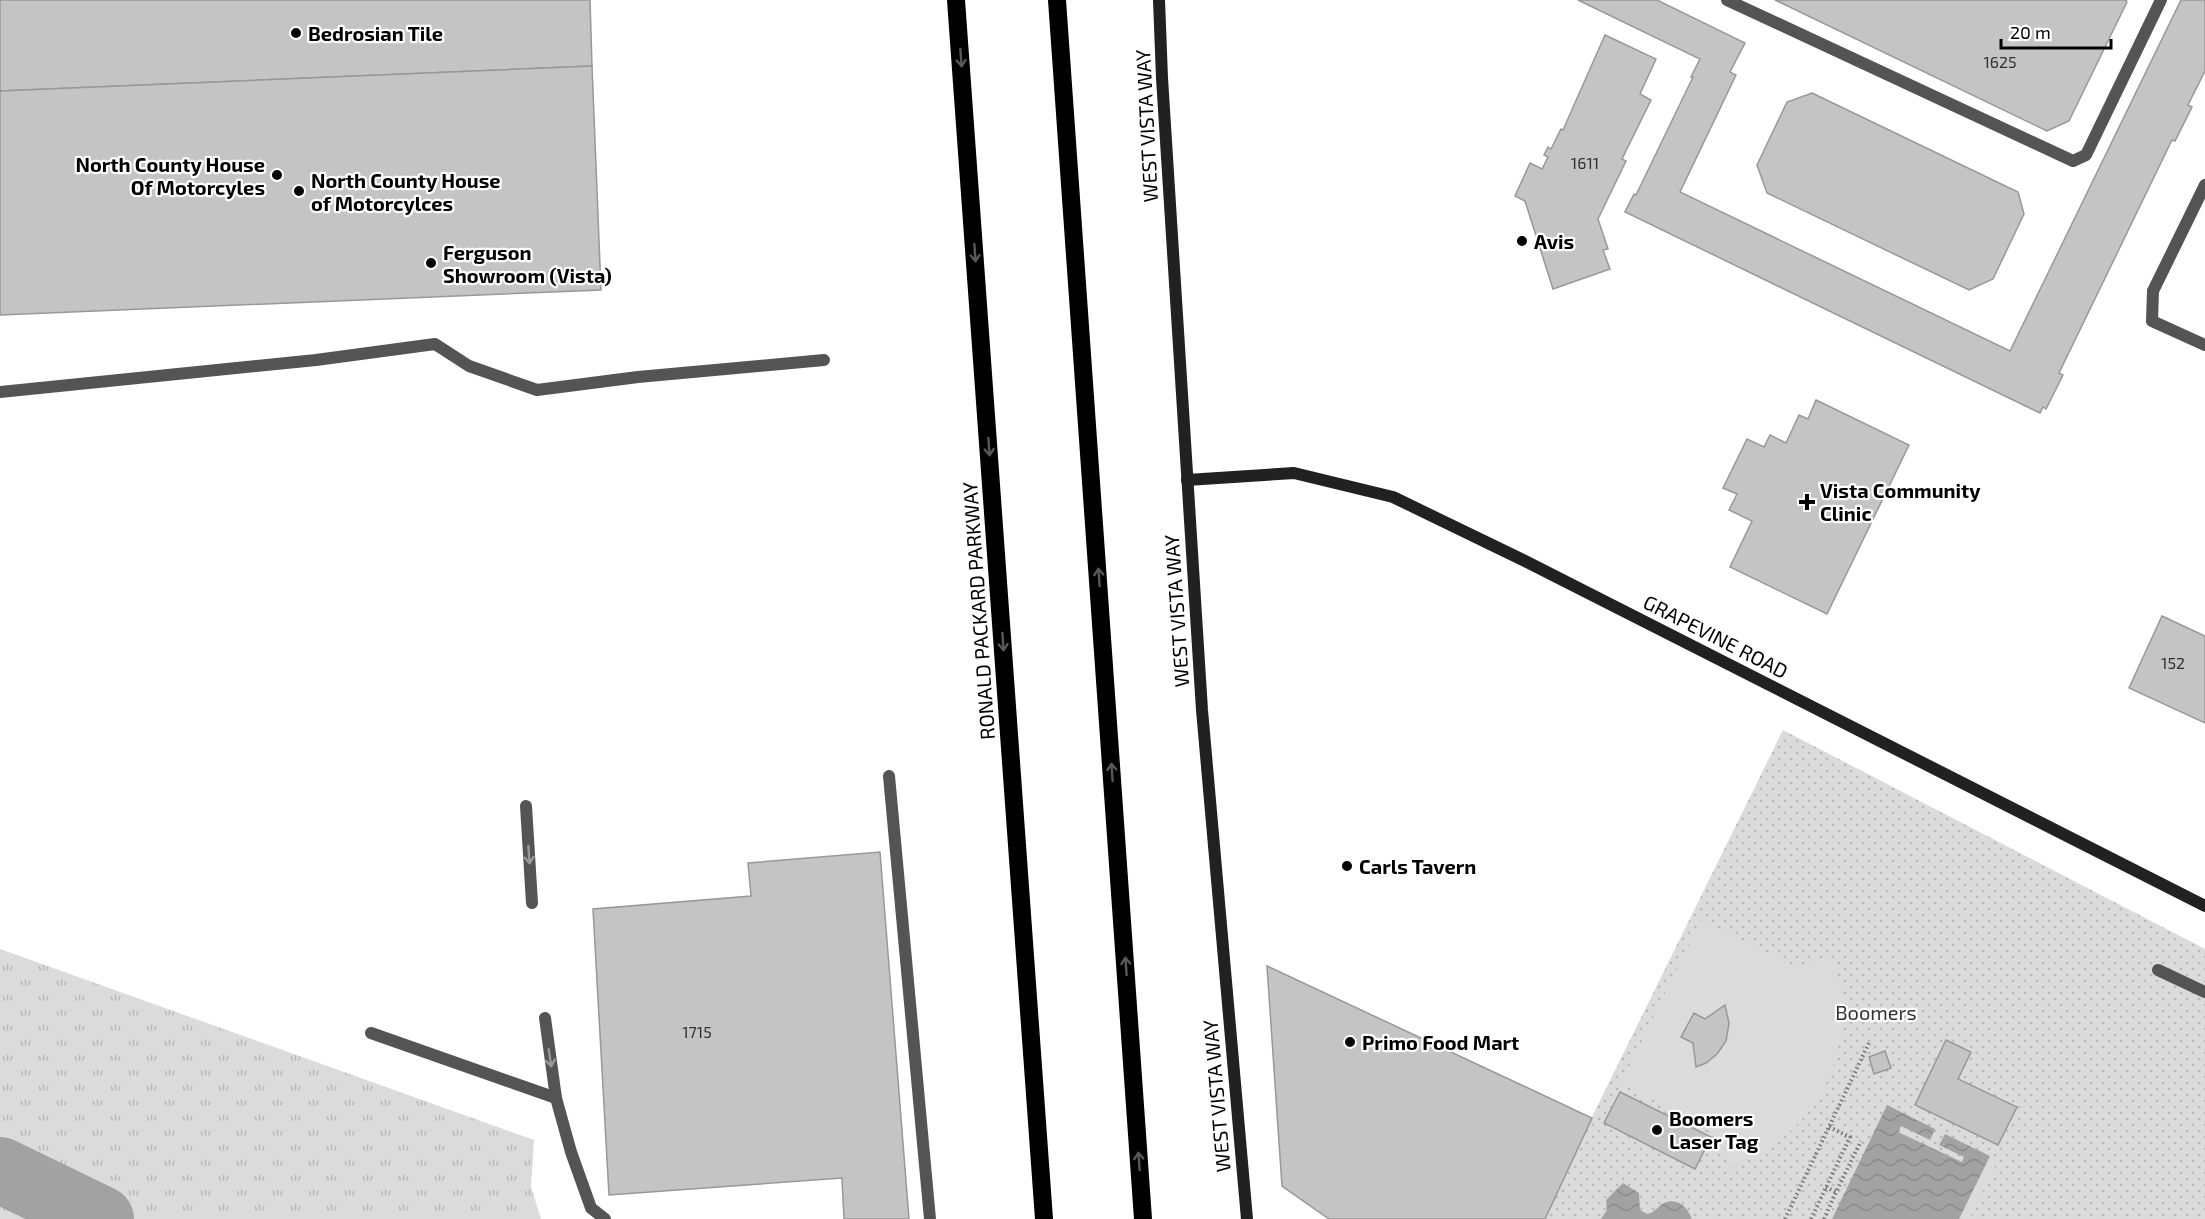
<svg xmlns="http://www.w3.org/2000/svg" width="2205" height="1219" font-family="'Exo 2',sans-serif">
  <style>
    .grass { fill: url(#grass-tufts) }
    .park { fill: url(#park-dots) }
    .garden { fill: #dbdbdb }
    .water { fill: url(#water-waves) }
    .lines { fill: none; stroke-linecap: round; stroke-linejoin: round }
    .river { stroke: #a2a2a2; stroke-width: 66 }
    .building { fill: #c4c4c4; stroke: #989898; stroke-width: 1.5 }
    .path { stroke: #767676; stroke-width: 4; stroke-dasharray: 1.5 3; stroke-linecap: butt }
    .service { stroke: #545454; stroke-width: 12 }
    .secondary { stroke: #212121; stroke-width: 12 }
    .motorway { stroke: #000; stroke-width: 18 }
    .oneway { stroke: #595959 }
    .oneway2 { stroke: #989898 }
    .poi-dot { fill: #000; stroke: #fff; stroke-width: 2 }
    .labels { text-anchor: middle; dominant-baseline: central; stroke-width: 4.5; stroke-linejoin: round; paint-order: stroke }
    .number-label { font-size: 16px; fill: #313131 }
    .poi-label { font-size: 20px; font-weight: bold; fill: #000; stroke: #fff; text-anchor: start }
    .street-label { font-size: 20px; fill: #000; stroke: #fff }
    .park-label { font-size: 20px; fill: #323232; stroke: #fff }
  </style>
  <defs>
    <pattern id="grass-tufts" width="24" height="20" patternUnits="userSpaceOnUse" patternTransform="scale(1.5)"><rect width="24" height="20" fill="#dbdbdb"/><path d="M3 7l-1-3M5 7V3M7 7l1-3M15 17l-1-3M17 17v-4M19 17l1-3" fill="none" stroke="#bababa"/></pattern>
    <pattern id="park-dots" width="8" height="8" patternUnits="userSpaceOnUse" patternTransform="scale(1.5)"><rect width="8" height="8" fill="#dbdbdb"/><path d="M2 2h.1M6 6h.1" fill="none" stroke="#bababa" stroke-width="1.8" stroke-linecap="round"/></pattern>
    <pattern id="water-waves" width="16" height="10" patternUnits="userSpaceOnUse" patternTransform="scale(1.5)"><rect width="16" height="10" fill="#a2a2a2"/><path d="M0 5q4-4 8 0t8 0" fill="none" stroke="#8a8a8a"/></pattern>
  </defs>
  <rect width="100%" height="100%" fill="#fff"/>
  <polygon class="grass" points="0,949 534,1140 531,1187 541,1219 0,1219"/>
  <polygon class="park" points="1783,730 2205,949 2205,1219 1545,1219 1588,1125"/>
  <g class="garden">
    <path d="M1701 920 1796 967 1831 958C1835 969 1840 982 1841 993 1849 1074 1805 1140 1730 1168L1719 1132 1621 1083Z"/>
    <polygon points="1990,1156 1998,1160 1969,1219 1959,1219"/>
  </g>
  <g class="water">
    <polygon points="1887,1105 1935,1129 1930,1140 1901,1126 1898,1132 1962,1162 1964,1157 1939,1145 1945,1134 1990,1156 1959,1219 1832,1219"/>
    <path d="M1623 1183 1639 1193 1640 1210 1647 1214C1655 1213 1658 1206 1664 1203 1678 1197 1688 1208 1692 1219H1601L1607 1210 1606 1200Z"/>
  </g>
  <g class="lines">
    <polyline class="river" points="0,1170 101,1219"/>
  </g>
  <g class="building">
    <polygon points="0,0 590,0 592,66 0,91"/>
    <polygon points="1578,0 1657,0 1745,43 1730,72 1736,75 1680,192 2010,351 2181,0 2205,0 2205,71 2188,105 2192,107 2175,141 2172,140 2059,373 2063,375 2046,409 2043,407 2040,413 1625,212 1634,194 1636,195 1693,77 1691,77 1700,59"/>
    <polygon points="1775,0 2126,0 2127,2 2069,121 2047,131"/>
    <polygon points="1605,35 1656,59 1640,94 1651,100 1622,159 1626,161 1598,219 1608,249 1603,250 1610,269 1553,289 1525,201 1515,196 1530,163 1542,169 1548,157 1544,155 1548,147 1551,149 1561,129 1563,130"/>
    <polygon points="592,66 601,290 0,315 0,91"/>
    <polygon points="1812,93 2018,192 2024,214 1993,279 1969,290 1767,193 1757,165 1787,102"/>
    <polygon points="1816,400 1909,445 1827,614 1730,567 1752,521 1729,510 1737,494 1723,488 1747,439 1764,447 1770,435 1786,443 1799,415 1808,419"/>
    <polygon points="2162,616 2205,636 2205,723 2129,688"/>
    <polygon points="880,852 909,1219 844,1219 842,1178 609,1195 593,909 751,896 748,863"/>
    <polygon points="1267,966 1592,1118 1545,1219 1329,1219 1282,1186"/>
    <polygon points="1725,1005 1729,1023 1726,1041 1717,1054 1706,1063 1696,1067 1693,1043 1681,1037 1694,1013 1705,1019"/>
    <polygon points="1946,1040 1971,1052 1958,1079 2017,1107 1998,1145 1915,1105"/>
    <polygon points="1885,1051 1891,1068 1874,1074 1869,1057"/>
    <polygon points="1620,1092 1711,1137 1695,1169 1604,1123"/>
  </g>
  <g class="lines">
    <g class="path">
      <polyline points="1826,1187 1836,1192 1861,1141"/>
      <polyline points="1785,1219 1869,1043"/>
      <polyline points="1811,1219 1850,1137 1829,1127"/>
      <polyline points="1824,1219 1836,1192"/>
    </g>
    <g class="service">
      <polyline points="1727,0 2073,161 2086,155 2161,0"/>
      <polyline points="2205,185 2153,291 2152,321 2205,345"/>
      <polyline points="0,392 316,360 435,344 469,366 537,390 638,377 824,360"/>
      <polyline points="889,776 930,1219"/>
      <polyline points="526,806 532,903"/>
      <polyline points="2158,970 2205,992"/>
      <polyline points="545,1018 556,1098 571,1152 591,1208 605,1219"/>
      <polyline points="371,1033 556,1098"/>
    </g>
    <g class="secondary">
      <polyline points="1159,0 1162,78 1202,710 1247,1219"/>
      <polyline points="1187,480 1294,473 1393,497 1523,560 2205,906"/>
    </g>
    <g class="motorway">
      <polyline points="956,0 1044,1219"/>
      <polyline points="1057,0 1143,1219"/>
    </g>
  </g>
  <defs><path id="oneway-shaft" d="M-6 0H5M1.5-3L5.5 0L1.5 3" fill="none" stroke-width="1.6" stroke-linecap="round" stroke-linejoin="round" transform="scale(1.5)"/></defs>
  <g class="oneway">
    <use href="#oneway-shaft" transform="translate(961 58) rotate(86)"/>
    <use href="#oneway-shaft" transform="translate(975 253) rotate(86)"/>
    <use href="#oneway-shaft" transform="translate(989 447) rotate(86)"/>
    <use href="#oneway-shaft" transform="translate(1099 577) rotate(-94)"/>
    <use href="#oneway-shaft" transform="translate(1003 642) rotate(86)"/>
    <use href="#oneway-shaft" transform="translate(1112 772) rotate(-94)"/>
    <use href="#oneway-shaft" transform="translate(1126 966) rotate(-94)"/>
    <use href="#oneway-shaft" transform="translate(1139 1161) rotate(-94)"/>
  </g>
  <g class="oneway2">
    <use href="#oneway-shaft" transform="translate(529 855) rotate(86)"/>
    <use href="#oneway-shaft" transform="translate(550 1058) rotate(82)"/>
  </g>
  <g class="poi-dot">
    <circle cx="296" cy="33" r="6"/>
    <circle cx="277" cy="175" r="6"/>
    <circle cx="299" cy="191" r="6"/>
    <circle cx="1522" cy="241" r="6"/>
    <circle cx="431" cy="263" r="6"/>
    <path d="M1804 493h6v6h6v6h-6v6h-6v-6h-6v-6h6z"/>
    <circle cx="1347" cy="866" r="6"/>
    <circle cx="1350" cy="1042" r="6"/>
    <circle cx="1657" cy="1130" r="6"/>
  </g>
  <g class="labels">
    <g class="number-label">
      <text x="2000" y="61">1625</text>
      <text x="1585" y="162">1611</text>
      <text x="2173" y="662">152</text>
      <text x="697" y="1031">1715</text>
    </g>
    <g class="poi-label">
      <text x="308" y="33">Bedrosian Tile</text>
      <text x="265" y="164" text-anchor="end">North County House<tspan x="265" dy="23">Of Motorcyles</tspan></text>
      <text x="311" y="180">North County House<tspan x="311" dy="23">of Motorcylces</tspan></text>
      <text x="1534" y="241">Avis</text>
      <text x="443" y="252">Ferguson<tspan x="443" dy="23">Showroom (Vista)</tspan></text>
      <text x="1820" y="490">Vista Community<tspan x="1820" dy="23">Clinic</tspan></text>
      <text x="1359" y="866">Carls Tavern</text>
      <text x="1362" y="1042">Primo Food Mart</text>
      <text x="1669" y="1118">Boomers<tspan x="1669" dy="23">Laser Tag</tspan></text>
    </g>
    <g class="street-label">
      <text transform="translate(1146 126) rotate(-93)">WEST VISTA WAY</text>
      <text transform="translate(978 611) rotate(-94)">RONALD PACKARD PARKWAY</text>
      <text transform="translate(1176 611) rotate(-94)">WEST VISTA WAY</text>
      <text transform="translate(1716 636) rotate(27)">GRAPEVINE ROAD</text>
      <text transform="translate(1216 1096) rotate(-95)">WEST VISTA WAY</text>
    </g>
    <g class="park-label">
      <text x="1876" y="1012">Boomers</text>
    </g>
  </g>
  <path d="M2001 39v9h110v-9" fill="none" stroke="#000000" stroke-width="3"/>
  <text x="2010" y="39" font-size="18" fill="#000000" stroke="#ffffff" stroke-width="4.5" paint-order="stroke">20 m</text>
</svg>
